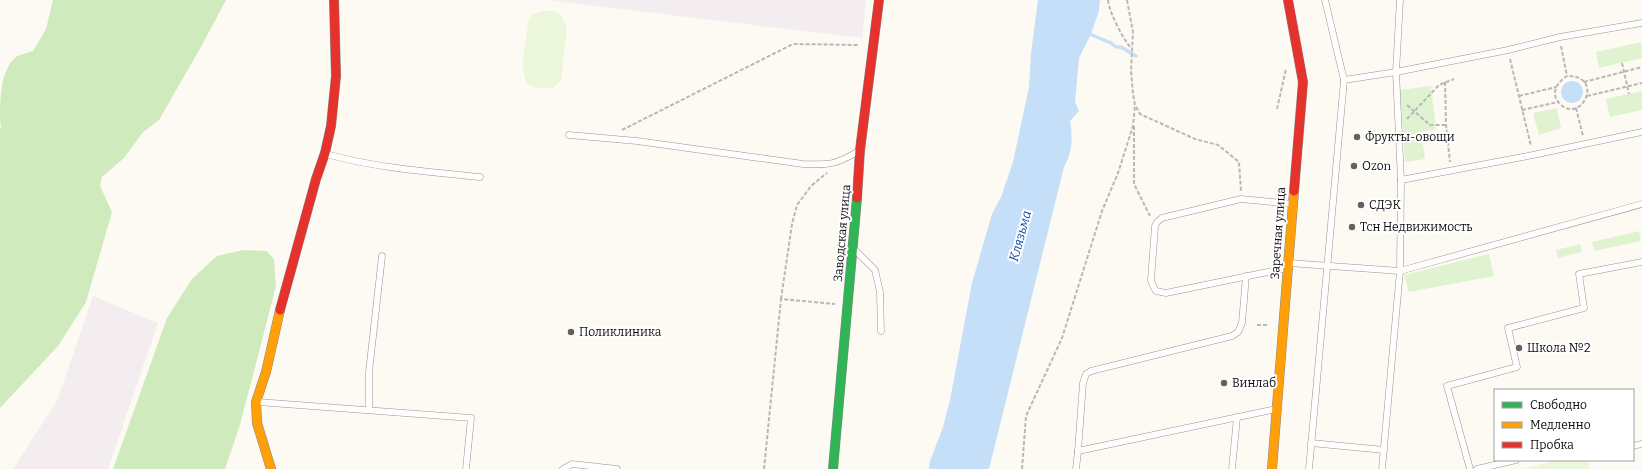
<svg xmlns="http://www.w3.org/2000/svg" width="1642" height="469" font-family="Bitter,serif">
  <style>
    .industrial { fill: #f4edef }
    .green { fill: #e0f3d0 }
    .forest { fill: #cfebbe }
    .pitch { fill: #ecf6db }
    .water { fill: #c6dff8 }
    .lines { fill: none; stroke-linecap: round; stroke-linejoin: round }
    .stream { stroke: #c6dff8; stroke-width: 3.5 }
    .lane-casing { stroke: #959491; stroke-width: 7 }
    .fast-casing { stroke: #8c8b87; stroke-width: 10 }
    .slow-casing { stroke: #8c8b87; stroke-width: 10 }
    .jam-casing { stroke: #8c8b87; stroke-width: 10 }
    .path { stroke: #b8b8b6; stroke-width: 2; stroke-dasharray: 4 2; stroke-linecap: butt }
    .lane { stroke: #fffefd; stroke-width: 6 }
    .fast { stroke: #30b455; stroke-width: 9 }
    .slow { stroke: #ff9f0a; stroke-width: 9 }
    .jam { stroke: #e5322d; stroke-width: 9 }
    .poi-dot { fill: #61615e; stroke: #fff; stroke-width: 1.5 }
    .labels { text-anchor: middle; dominant-baseline: central; stroke-width: 4; stroke-linejoin: round; paint-order: stroke }
    .poi-label { font-size: 12px; fill: #0e0e0e; stroke: #fff; text-anchor: start }
    .street-label { font-size: 12px; fill: #0e0e0e; stroke: #fff }
    .water-label { font-size: 13px; font-style: italic; fill: #0d4daa; stroke: #fff }
  </style>
  <rect width="100%" height="100%" fill="#fcfaf2"/>
  <g class="industrial">
    <polygon points="546,0 866,0 862,38"/>
    <polygon points="93,296 158,323 108,469 13,469 57,401"/>
  </g>
  <g class="green">
    <polygon points="1641,42 1642,58 1599,68 1596,52"/>
    <polygon points="1431,86 1436,129 1421,132 1425,159 1405,162 1400,90"/>
    <polygon points="1642,91 1642,110 1610,117 1606,99"/>
    <polygon points="1557,108 1561,128 1539,135 1533,113"/>
    <polygon points="1639,231 1641,241 1594,251 1592,242"/>
    <polygon points="1580,244 1582,252 1558,258 1556,250"/>
    <polygon points="1489,254 1494,276 1409,292 1404,275"/>
  </g>
  <g class="forest">
    <path d="M53 0H226L202 45 159 120 143 132 124 158 102 177 100 186 112 212 86 302 58 346 0 408V129L1 126 0 121C0 101 0 70 16 57 20 54 28 53 33 51L46 29Z"/>
    <polygon points="243,250 267,251 274,260 276,286 240,425 225,469 113,469 167,318 192,279 217,256"/>
  </g>
  <g class="pitch">
    <path d="M542 11H552L560 14 567 27 561 80 553 88C546 88 537 89 531 86 516 78 527 34 529 19L534 14Z"/>
    <polygon points="1560,460 1588,460 1590,469 1523,469"/>
  </g>
  <g class="water">
    <path d="M1038 0H1100L1099 11 1091 34 1079 58 1075 102 1079 111 1070 121C1073 137 1072 153 1064 167L989 469H929L930 461 943 427 950 400 972 283 992 214 1001 197 1013 162 1029 87 1031 53Z"/>
    <circle cx="1572" cy="92" r="11"/>
  </g>
  <g class="lines">
    <polyline class="stream" points="1087,33 1111,43 1116,47 1121,47 1136,56"/>
    <defs>
      <g id="lane">
        <polyline points="1344,80 1396,72 1508,50 1560,37 1642,23"/>
        <path d="M569 135 637 141 803 164C830 165 835 165 859 151"/>
        <path d="M326 154C376 168 429 172 480 177"/>
        <polyline points="1401,180 1533,155 1642,132"/>
        <polyline points="855,250 875,270 880,292 881,331"/>
        <polyline points="1289,263 1400,271 1642,204"/>
        <polyline points="1287,268 1166,293 1156,291 1153,286 1151,280 1155,226 1157,222 1162,218 1241,199 1292,204"/>
        <polyline points="1246,276 1242,323 1238,332 1232,336 1091,371 1086,374 1083,383 1078,451 1276,409"/>
        <polyline points="258,402 471,418 466,469"/>
        <polyline points="369,410 369,372 382,256"/>
        <polyline points="1311,443 1384,450"/>
        <polyline points="1633,446 1642,444"/>
        <polyline points="563,469 572,464 617,469"/>
        <polyline points="1076,469 1078,451"/>
        <polyline points="1232,469 1237,417"/>
        <polyline points="1309,469 1344,80 1325,0"/>
        <polyline points="1382,469 1400,271 1401,180 1396,72 1400,0"/>
        <polyline points="1470,469 1447,386 1517,367 1508,328 1584,308 1579,274 1642,262"/>
        <polyline points="1477,469 1516,460"/>
      </g>
      <polyline id="fast" points="833,469 857,198"/>
      <g id="slow">
        <polyline points="271,469 257,423 256,402 266,372 280,310"/>
        <polyline points="1272,469 1294,191"/>
      </g>
      <g id="jam">
        <polyline points="1288,0 1303,82 1294,191"/>
        <polyline points="857,198 860,150 879,0"/>
        <polyline points="280,310 316,179 325,153 331,126 336,76 334,0"/>
      </g>
    </defs>
    <use href="#lane" class="lane-casing"/>
    <use href="#fast" class="fast-casing"/>
    <use href="#slow" class="slow-casing"/>
    <use href="#jam" class="jam-casing"/>
    <g class="path">
      <path d="M1108 0C1109 12 1123 39 1131 48"/>
      <polyline points="1127,0 1133,32 1131,71 1133,94 1135,105 1140,114 1195,139 1218,145 1239,162 1241,191"/>
      <path d="M1561 46 1567 76C1558 82 1549 93 1560 104 1582 125 1605 75 1567 76"/>
      <polyline points="1510,59 1531,146"/>
      <polyline points="1622,63 1629,94"/>
      <polyline points="1445,82 1446,125 1450,162"/>
      <polyline points="1584,82 1642,67"/>
      <polyline points="1519,96 1556,87"/>
      <polyline points="1587,96 1642,83"/>
      <polyline points="1407,105 1430,125 1446,125"/>
      <polyline points="1576,108 1583,136"/>
      <polyline points="1277,109 1286,69"/>
      <polyline points="1522,110 1558,102"/>
      <polyline points="1407,119 1439,85 1454,79"/>
      <polyline points="1134,126 1134,184 1150,216"/>
      <polyline points="622,130 793,44 859,45"/>
      <polyline points="781,299 792,224 797,205 811,186 827,173"/>
      <polyline points="1257,325 1268,325"/>
      <polyline points="764,469 781,299 835,304"/>
      <polyline points="1022,469 1026,416 1062,338 1102,211 1118,173 1133,126 1135,105"/>
    </g>
    <use href="#lane" class="lane"/>
    <use href="#fast" class="fast"/>
    <use href="#slow" class="slow"/>
    <use href="#jam" class="jam"/>
  </g>
  <g class="poi-dot">
    <circle cx="1357" cy="137" r="4"/>
    <circle cx="1354" cy="166" r="4"/>
    <circle cx="1361" cy="205" r="4"/>
    <circle cx="1352" cy="227" r="4"/>
    <circle cx="571" cy="332" r="4"/>
    <circle cx="1519" cy="348" r="4"/>
    <circle cx="1224" cy="383" r="4"/>
  </g>
  <g class="labels">
    <g class="poi-label">
      <text x="1365" y="137">Фрукты-овощи</text>
      <text x="1362" y="166">Ozon</text>
      <text x="1369" y="205">СДЭК</text>
      <text x="1360" y="227">Тсн Недвижимость</text>
      <text x="579" y="332">Поликлиника</text>
      <text x="1527" y="348">Школа №2</text>
      <text x="1232" y="383">Винлаб</text>
    </g>
    <g class="street-label">
      <text transform="translate(842 233) rotate(-85)">Заводская улица</text>
      <text transform="translate(1278 233) rotate(-86)">Заречная улица</text>
    </g>
    <g class="water-label">
      <text transform="translate(1020 236) rotate(-75)">Клязьма</text>
    </g>
  </g>
  <rect x="1494" y="389" width="140" height="72" fill="#ffffff" stroke="#9f9f9f"/>
  <rect x="1502" y="402" width="20" height="6" fill="#30b455" stroke="#9f9f9f"/>
  <text x="1530" y="409" font-size="12" fill="#0e0e0e">Свободно</text>
  <rect x="1502" y="422" width="20" height="6" fill="#ff9f0a" stroke="#9f9f9f"/>
  <text x="1530" y="429" font-size="12" fill="#0e0e0e">Медленно</text>
  <rect x="1502" y="442" width="20" height="6" fill="#e5322d" stroke="#9f9f9f"/>
  <text x="1530" y="449" font-size="12" fill="#0e0e0e">Пробка</text>
</svg>
